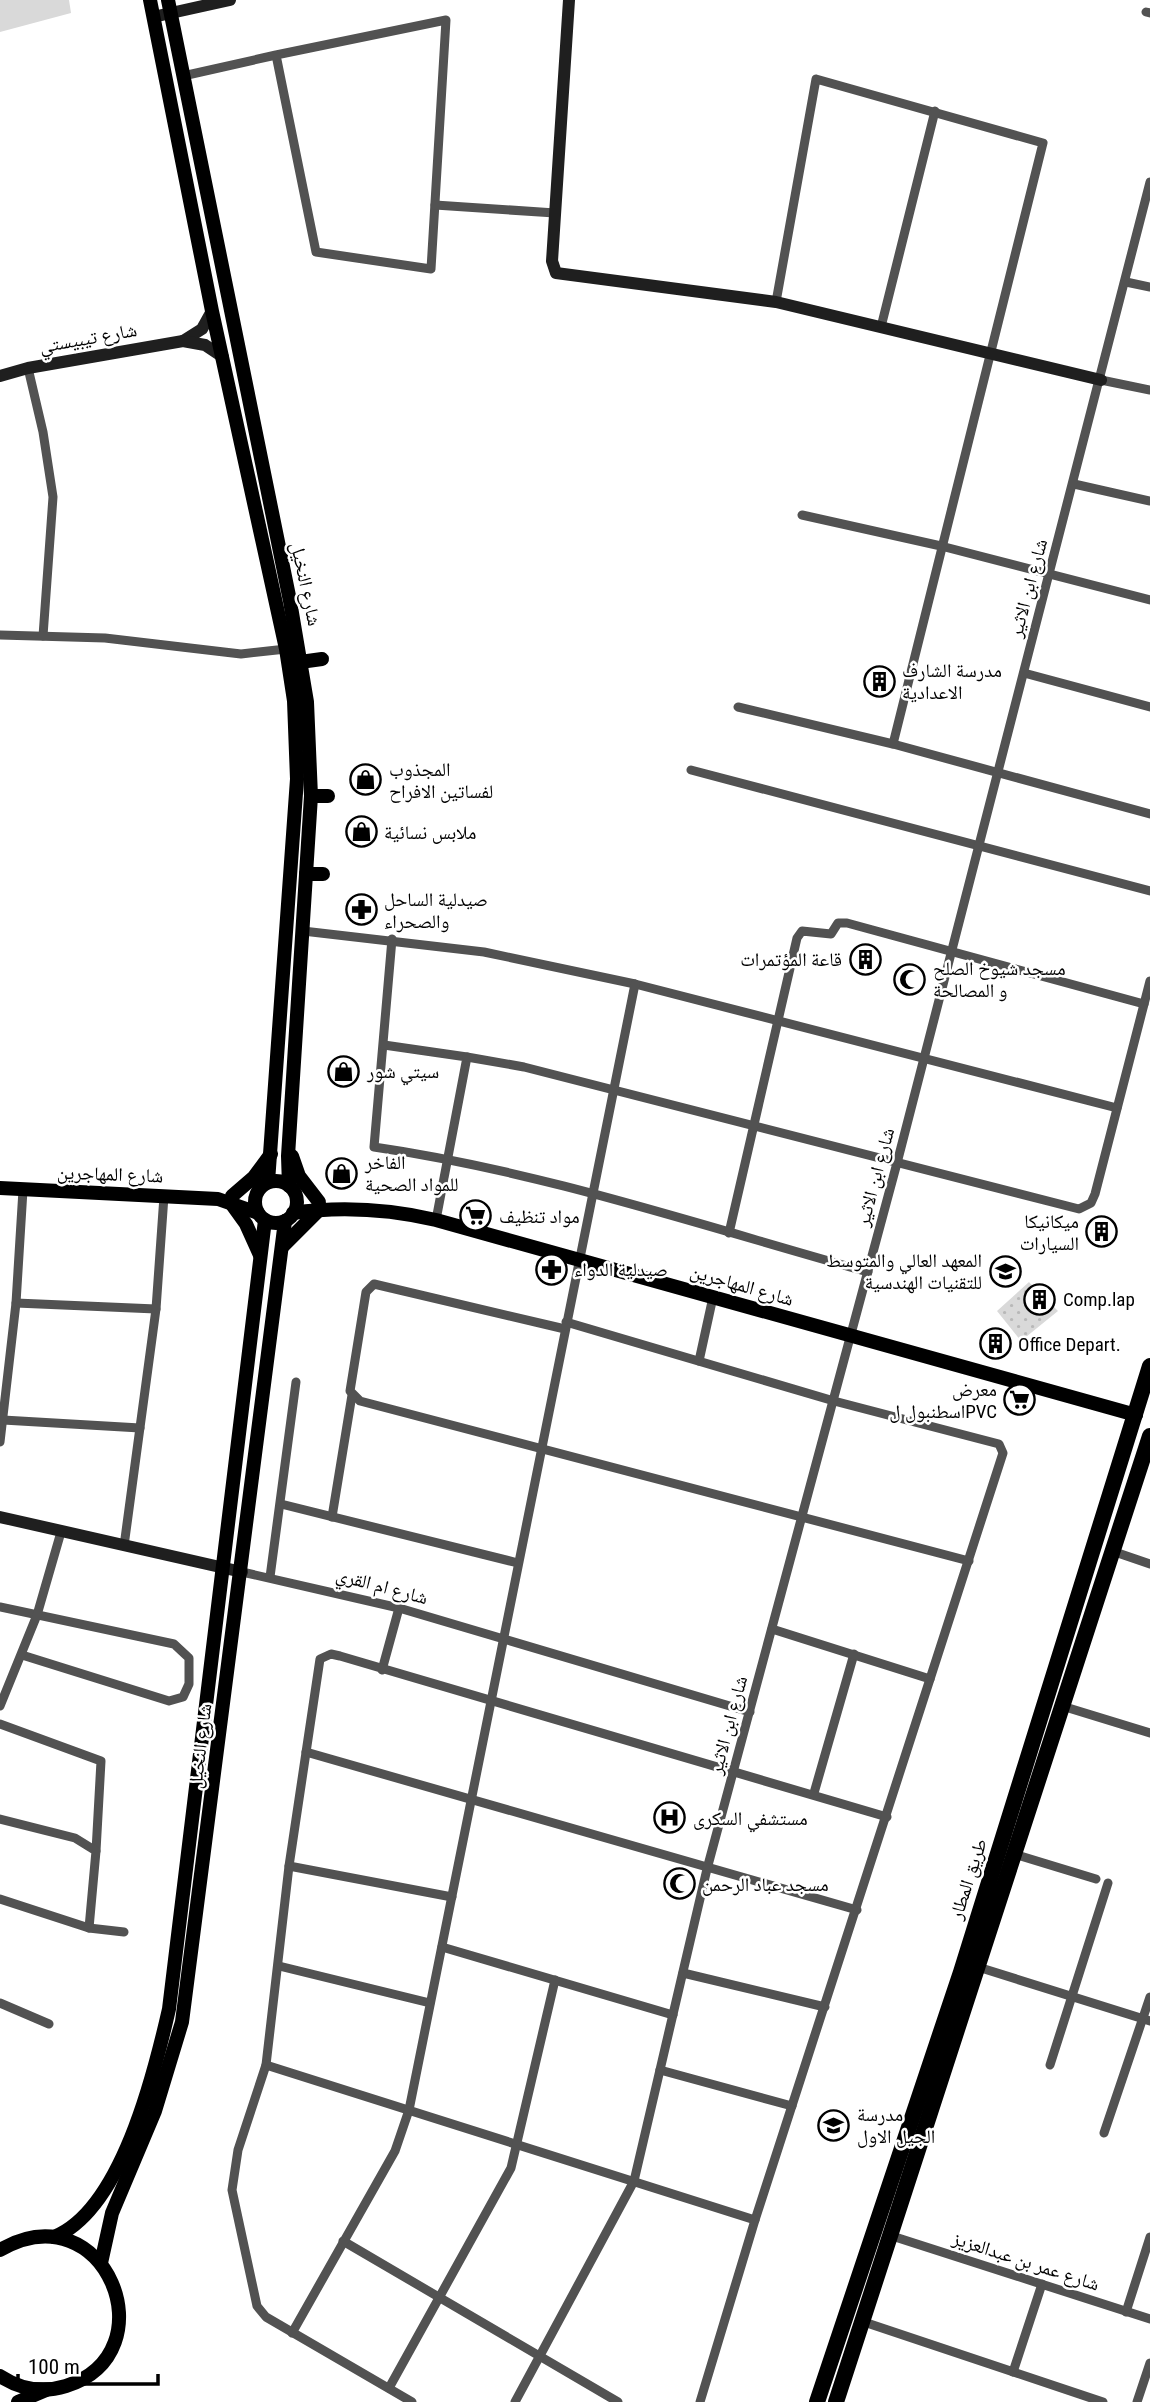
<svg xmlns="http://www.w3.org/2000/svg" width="1150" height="2402" font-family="'Roboto Condensed','Noto Naskh Arabic',sans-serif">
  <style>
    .grass { fill: url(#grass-dots) }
    .garden { fill: #d9d9d9 }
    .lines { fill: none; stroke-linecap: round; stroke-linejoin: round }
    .street { stroke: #525252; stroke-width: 9 }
    .secondary { stroke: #1f1f1f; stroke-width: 12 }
    .primary { stroke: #000; stroke-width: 14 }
    .highway { stroke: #000; stroke-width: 16 }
    .labels { text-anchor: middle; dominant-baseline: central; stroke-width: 5; stroke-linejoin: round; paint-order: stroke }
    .street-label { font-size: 19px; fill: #000; stroke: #fff }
    .poi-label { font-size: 19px; fill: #000; stroke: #fff; text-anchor: start }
  </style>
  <defs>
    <pattern id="grass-dots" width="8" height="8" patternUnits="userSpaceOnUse" patternTransform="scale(1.75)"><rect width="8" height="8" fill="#d9d9d9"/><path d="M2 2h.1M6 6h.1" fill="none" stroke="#b8b8b8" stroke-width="1.8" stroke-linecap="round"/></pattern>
  </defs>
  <rect width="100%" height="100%" fill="#fff"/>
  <polygon class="grass" points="1029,1282 1035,1289 1029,1295 1042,1310 1050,1303 1058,1311 1021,1341 997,1311"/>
  <polygon class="garden" points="0,0 69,0 71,13 0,32"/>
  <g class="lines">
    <g class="street">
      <polyline points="1146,12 1150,13"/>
      <polyline points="183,76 276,55 316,252 431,269 446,20 276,55"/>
      <polyline points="435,205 555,213"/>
      <polyline points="1126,282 1150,287"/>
      <polyline points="776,302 816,79 1043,143 893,744"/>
      <polyline points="881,327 935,111"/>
      <polyline points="28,368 43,432 53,497 43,636"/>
      <polyline points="1101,380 1150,390"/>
      <polyline points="1074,484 1150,501"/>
      <polyline points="802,515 941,546 1150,600"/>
      <polyline points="0,635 105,638 241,654 286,649"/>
      <polyline points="1024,673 1150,707"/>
      <polyline points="738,707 893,744 1150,814"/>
      <polyline points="691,770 1150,891"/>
      <polyline points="303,931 484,952 635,984 1117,1108"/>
      <path d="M392 939 374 1147C540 1171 706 1227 868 1272"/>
      <polyline points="384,1045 467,1057 436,1220"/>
      <polyline points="467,1057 524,1067 1079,1209 1091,1203 1095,1194 1150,981"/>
      <polyline points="729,1233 797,938 802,931 831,934 838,923 847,923 1144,1004"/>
      <polyline points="16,1303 156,1309"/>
      <polyline points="566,1322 834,1401 999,1444 1003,1453 930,1679"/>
      <polyline points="565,1329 374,1284 366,1292 350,1391 360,1401 969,1561"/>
      <polyline points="699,1361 713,1297"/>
      <polyline points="3,1420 140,1428"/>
      <polyline points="0,1442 16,1303 23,1190"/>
      <polyline points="281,1504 518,1563"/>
      <polyline points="332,1517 352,1395"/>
      <polyline points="124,1546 156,1309 164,1196"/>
      <polyline points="1112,1551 1150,1564"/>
      <polyline points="242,1572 399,1608 750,1712"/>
      <polyline points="270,1577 296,1382"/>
      <polyline points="0,1607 174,1644 189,1658 189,1684 183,1697 169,1701 22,1655"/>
      <polyline points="382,1670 399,1608"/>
      <polyline points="0,1706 37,1615 61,1532"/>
      <polyline points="1062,1706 1150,1733"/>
      <polyline points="0,1724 101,1761 96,1851"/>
      <polyline points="306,1752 857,1910"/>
      <polyline points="814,1793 854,1654"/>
      <polyline points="0,1819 75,1838 96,1851 89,1928"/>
      <polyline points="1014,1854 1096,1879"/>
      <polyline points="289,1866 452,1897"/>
      <polyline points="0,1899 89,1928 124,1932"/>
      <polyline points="442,1947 673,2015"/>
      <polyline points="279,1966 430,2003"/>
      <polyline points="978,1967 1150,2021"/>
      <polyline points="683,1973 825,2007"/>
      <polyline points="0,2003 49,2024"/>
      <polyline points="266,2065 755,2220"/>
      <polyline points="1050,2065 1108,1883"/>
      <polyline points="660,2070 792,2106"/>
      <polyline points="1104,2133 1150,1997"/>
      <polyline points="892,2236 1150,2319"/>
      <polyline points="343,2241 618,2402"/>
      <polyline points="1126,2312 1150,2237"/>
      <polyline points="864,2322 1103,2402"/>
      <polyline points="292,2333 395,2151 409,2110 635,984"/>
      <polyline points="1013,2372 1042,2284"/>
      <polyline points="389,2388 511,2168 555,1980"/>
      <polyline points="412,2402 266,2317 257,2306 232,2190 238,2150 266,2065 289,1866 320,1659 331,1654 340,1656 887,1817"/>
      <polyline points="515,2402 634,2181 707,1869 897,1163 1150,182"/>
      <polyline points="700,2402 755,2220 930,1679 772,1629"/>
      <polyline points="1137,2402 1150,2363"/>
    </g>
    <g class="secondary">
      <polyline points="569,0 552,261 556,273 776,302 1101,380"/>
      <polyline points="153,17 230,0"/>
      <polyline points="183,341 202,329 212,311"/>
      <polyline points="0,376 28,368 183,341 205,345 223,357"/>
      <polyline points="0,1517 242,1572"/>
    </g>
    <g class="primary">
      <polyline points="150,0 212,311 286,649 294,701 297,779 268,1182"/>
      <polyline points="168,0 290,601 307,702 311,796 288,1156 289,1186"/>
      <polyline points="293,663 322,659"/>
      <polyline points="311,796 328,796"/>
      <polyline points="306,874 323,874"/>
      <polyline points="292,1156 299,1176 319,1202"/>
      <circle cx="276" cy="1202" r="21"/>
      <polyline points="0,1188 218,1199 258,1213"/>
      <polyline points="232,1196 254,1177 271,1154"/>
      <polyline points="233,1206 246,1224 260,1255"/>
      <path d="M293 1213C342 1206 388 1209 436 1220L1136 1415"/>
      <polyline points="283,1246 318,1211"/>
      <path d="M54 2237C121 2210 154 2075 169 2009L265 1220"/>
      <path d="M0 2250C105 2189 171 2353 66 2386 43 2393 20 2389 0 2376"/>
      <polyline points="101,2263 112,2213 155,2111 182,2022 285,1221"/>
      <polyline points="18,2402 46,2390"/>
    </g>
    <g class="highway">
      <polyline points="817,2402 961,1972 1150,1366"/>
      <polyline points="836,2402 1150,1436"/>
    </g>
  </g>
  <defs>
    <symbol id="building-ring" viewBox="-11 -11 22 22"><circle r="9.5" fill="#fff" stroke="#000" stroke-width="1.5"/><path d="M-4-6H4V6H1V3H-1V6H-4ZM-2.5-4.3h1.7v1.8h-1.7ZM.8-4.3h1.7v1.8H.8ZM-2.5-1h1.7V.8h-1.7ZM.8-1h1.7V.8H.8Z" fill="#000"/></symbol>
    <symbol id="shop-ring" viewBox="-11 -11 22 22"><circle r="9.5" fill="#fff" stroke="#000" stroke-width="1.5"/><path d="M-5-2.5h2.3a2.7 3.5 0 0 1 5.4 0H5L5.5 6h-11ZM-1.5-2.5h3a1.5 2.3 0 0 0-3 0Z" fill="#000"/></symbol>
    <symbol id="pharmacy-ring" viewBox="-11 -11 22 22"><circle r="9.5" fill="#fff" stroke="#000" stroke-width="1.5"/><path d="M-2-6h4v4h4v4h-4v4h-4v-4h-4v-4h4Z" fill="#000"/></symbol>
    <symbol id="mosque-ring" viewBox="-11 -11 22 22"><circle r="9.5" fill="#fff" stroke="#000" stroke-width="1.5"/><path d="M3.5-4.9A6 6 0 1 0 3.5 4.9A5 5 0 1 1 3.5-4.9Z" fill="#000"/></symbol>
    <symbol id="supermarket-ring" viewBox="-11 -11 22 22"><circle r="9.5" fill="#fff" stroke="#000" stroke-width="1.5"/><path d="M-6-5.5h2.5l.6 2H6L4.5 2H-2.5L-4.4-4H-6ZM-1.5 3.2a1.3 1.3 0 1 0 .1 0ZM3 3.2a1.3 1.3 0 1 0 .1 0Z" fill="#000"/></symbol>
    <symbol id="university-ring" viewBox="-11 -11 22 22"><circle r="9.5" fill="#fff" stroke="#000" stroke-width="1.5"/><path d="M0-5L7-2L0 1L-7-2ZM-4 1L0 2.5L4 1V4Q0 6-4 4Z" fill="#000"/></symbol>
    <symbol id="hospital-ring" viewBox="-11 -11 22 22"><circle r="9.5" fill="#fff" stroke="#000" stroke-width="1.5"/><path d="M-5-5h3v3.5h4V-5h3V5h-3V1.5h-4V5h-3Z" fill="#000"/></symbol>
    <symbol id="school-ring" viewBox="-11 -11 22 22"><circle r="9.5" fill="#fff" stroke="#000" stroke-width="1.5"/><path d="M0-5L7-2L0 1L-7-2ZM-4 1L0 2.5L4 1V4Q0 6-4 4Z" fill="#000"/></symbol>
  </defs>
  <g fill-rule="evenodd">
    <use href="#building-ring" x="862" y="664" width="35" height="35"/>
    <use href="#shop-ring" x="348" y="762" width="35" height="35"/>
    <use href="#shop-ring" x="344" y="814" width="35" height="35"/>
    <use href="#pharmacy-ring" x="344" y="892" width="35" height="35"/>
    <use href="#building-ring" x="848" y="942" width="35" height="35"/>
    <use href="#mosque-ring" x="892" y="962" width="35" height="35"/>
    <use href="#shop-ring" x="326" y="1054" width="35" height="35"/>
    <use href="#shop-ring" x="324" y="1156" width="35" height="35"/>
    <use href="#supermarket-ring" x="458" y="1198" width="35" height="35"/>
    <use href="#building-ring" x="1084" y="1214" width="35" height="35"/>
    <use href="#pharmacy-ring" x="534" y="1252" width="35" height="35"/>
    <use href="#university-ring" x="988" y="1254" width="35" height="35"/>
    <use href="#building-ring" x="1022" y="1282" width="35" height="35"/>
    <use href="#building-ring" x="978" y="1326" width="35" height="35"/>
    <use href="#supermarket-ring" x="1002" y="1382" width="35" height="35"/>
    <use href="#hospital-ring" x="652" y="1800" width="35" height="35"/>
    <use href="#mosque-ring" x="662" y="1866" width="35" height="35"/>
    <use href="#school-ring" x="816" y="2108" width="35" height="35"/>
  </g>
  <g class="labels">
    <g class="street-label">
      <text transform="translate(88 338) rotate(-10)">شارع تيبيستي</text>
      <text transform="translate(306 584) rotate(78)">شارع النخيل</text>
      <text transform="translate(1028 588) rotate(-75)">شارع ابن الاثير</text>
      <text transform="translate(110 1174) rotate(2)">شارع المهاجرين</text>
      <text transform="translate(875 1177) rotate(-75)">شارع ابن الاثير</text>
      <text transform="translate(742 1285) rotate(16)">شارع المهاجرين</text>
      <text transform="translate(382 1586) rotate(15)">شارع ام القري</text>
      <text transform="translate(728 1725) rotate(-75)">شارع ابن الاثير</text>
      <text transform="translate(200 1746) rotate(-83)">شارع النخيل</text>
      <text transform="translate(968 1879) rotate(-72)">طريق المطار</text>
      <text transform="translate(1026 2261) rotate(18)">شارع عمر بن عبدالعزيز</text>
    </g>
    <g class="poi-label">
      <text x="902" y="670">مدرسة الشارف<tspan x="902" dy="22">الاعدادية</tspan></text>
      <text x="389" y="769">المجذوب<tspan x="389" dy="22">لفساتين الافراح</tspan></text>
      <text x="384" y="832">ملابس نسائية</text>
      <text x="384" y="899">صيدلية الساحل<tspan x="384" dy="22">والصحراء</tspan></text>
      <text x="842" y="959" text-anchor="end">قاعة المؤتمرات</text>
      <text x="933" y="968">مسجد شيوخ الصلح<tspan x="933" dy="22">و المصالحة</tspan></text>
      <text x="367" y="1071">سيتي شور</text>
      <text x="365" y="1162">الفاخر<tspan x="365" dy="22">للمواد الصحية</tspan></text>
      <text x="499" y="1216">مواد تنظيف</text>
      <text x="1079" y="1221" text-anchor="end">ميكانيكا<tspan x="1079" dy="22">السيارات</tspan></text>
      <text x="982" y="1260" text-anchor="end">المعهد العالي والمتوسط<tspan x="982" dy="22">للتقنيات الهندسية</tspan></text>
      <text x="574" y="1269">صيدلية الدواء</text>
      <text x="1063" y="1299">Comp.lap</text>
      <text x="1018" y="1344">Office Depart.</text>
      <text x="997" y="1389" text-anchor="end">معرض<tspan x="997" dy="22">اسطنبول لPVC</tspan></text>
      <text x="693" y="1818">مستشفي السكرى</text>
      <text x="702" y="1884">مسجد عباد الرحمن</text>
      <text x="857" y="2114">مدرسة<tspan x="857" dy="22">الجيل الاول</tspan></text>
    </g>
  </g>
  <path d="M18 2374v10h140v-10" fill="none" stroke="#000000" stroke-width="3.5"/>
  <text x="28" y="2374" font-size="21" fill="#000000" stroke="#ffffff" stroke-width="5" paint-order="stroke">100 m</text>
</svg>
